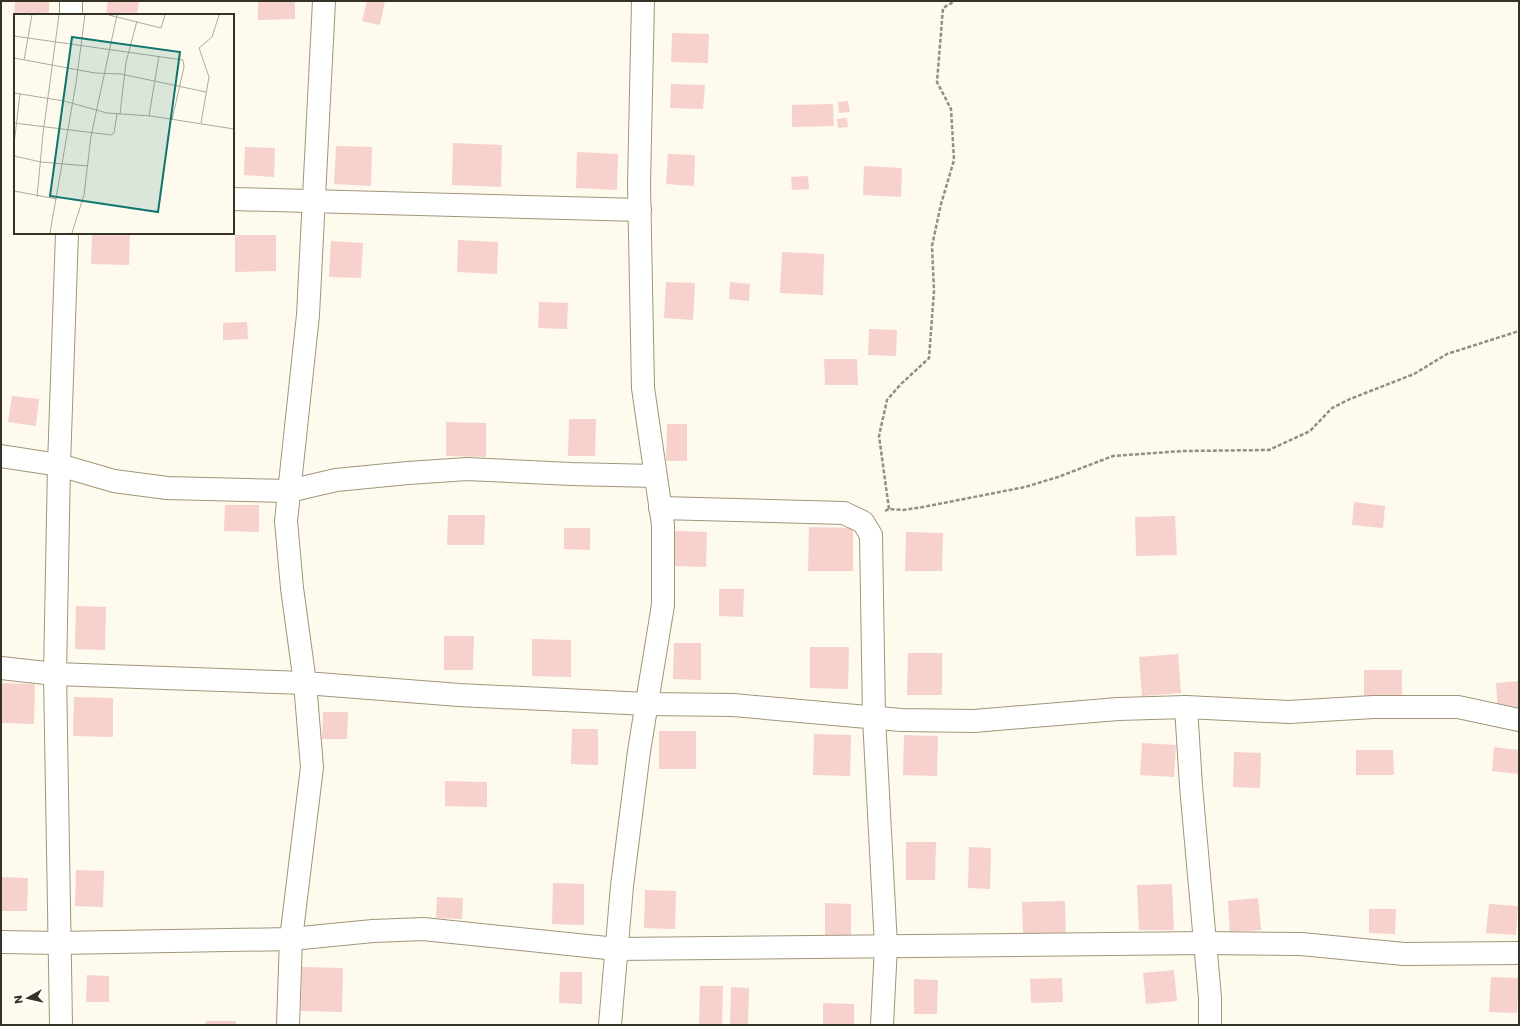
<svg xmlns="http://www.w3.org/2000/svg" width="1520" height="1026" font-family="Poppins,sans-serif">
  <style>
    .building { fill: #f7d1cc }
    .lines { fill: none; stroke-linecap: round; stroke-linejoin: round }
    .minor-casing { stroke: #a09678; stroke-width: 24 }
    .path { stroke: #928e81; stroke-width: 2.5; stroke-dasharray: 4 2; stroke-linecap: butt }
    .minor { stroke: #fff; stroke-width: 22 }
    .inset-road { fill: none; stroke: #aeaa9d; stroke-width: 1 }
    .view { fill: #0f766e; fill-opacity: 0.15; stroke: #0f766e; stroke-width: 2 }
    .inset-edge { fill: none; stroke: #363226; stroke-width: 2 }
  </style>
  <rect width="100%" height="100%" fill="#fefaed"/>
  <g class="building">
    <polygon points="15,1 49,1 49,15 14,15"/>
    <polygon points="108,1 139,1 137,15 106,15"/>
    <polygon points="258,1 295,1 295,19 258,20"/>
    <polygon points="367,1 385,1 380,25 362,21"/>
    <polygon points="672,33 709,34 708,63 671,62"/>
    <polygon points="671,84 705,85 703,109 670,108"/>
    <polygon points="848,101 850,112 839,113 838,102"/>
    <polygon points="833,104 834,126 792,127 792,105"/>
    <polygon points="847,118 848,127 838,128 837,119"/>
    <polygon points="453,143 502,145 501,187 452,185"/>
    <polygon points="336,146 372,147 371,186 334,184"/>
    <polygon points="245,147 275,148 274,177 244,175"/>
    <polygon points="577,152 618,154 617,190 576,188"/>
    <polygon points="668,154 695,155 694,186 666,184"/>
    <polygon points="864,166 902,168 901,197 863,195"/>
    <polygon points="808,176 809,189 792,190 791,177"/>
    <polygon points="92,233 130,233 129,265 91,264"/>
    <polygon points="235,235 276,235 276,271 235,272"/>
    <polygon points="458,240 498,242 497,274 457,272"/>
    <polygon points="331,241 363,243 361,278 329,277"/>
    <polygon points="782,252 824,254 823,295 780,293"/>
    <polygon points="666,282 695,283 693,320 664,318"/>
    <polygon points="730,282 750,284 749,301 729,299"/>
    <polygon points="539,302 568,303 567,329 538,328"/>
    <polygon points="247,322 248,339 223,340 223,323"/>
    <polygon points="869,329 897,330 896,356 868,355"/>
    <polygon points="824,359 857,359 858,385 825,385"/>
    <polygon points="12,396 39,399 36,426 8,422"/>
    <polygon points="569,419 596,419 595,456 568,456"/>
    <polygon points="446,422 486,423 486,457 446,456"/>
    <polygon points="667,424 687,424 687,461 666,461"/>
    <polygon points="1354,502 1385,506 1383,528 1352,525"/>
    <polygon points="225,505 259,505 259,532 224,531"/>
    <polygon points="448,515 485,515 484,545 447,545"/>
    <polygon points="1175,516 1177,555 1136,556 1135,517"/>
    <polygon points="809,527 853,528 853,571 808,571"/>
    <polygon points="564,528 590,528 590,550 564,549"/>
    <polygon points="675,531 707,532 706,567 674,566"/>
    <polygon points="906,532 943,533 942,571 905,571"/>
    <polygon points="719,589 744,589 743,617 719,616"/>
    <polygon points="76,606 106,607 105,650 75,649"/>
    <polygon points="444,636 474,636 473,670 444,670"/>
    <polygon points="532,639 571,640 571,677 532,676"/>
    <polygon points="674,643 701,643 701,680 673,679"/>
    <polygon points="810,647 849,647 848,689 810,688"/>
    <polygon points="908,653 942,653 942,695 907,695"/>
    <polygon points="1178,654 1181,693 1142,696 1139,657"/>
    <rect x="1364" y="670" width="38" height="27"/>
    <polygon points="1519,681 1519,710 1498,711 1496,683"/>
    <polygon points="1,683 35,684 34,724 1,723"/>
    <polygon points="74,697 113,698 113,737 73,736"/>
    <polygon points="323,712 348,712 347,739 322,739"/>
    <polygon points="572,729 598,729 598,765 571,764"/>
    <rect x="659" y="731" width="37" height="38"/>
    <polygon points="814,734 851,735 850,776 813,775"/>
    <polygon points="904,735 938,736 937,776 903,775"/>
    <polygon points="1142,743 1176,745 1174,777 1140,775"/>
    <polygon points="1494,747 1519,750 1519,774 1492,771"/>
    <polygon points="1356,750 1393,750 1394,775 1356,775"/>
    <polygon points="1234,752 1261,753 1260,788 1233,787"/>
    <polygon points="445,781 487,782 487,807 445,806"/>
    <polygon points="906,842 936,842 935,880 906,880"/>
    <polygon points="969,847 991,848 990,889 968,888"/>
    <polygon points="76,870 104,871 103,907 75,906"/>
    <polygon points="1,877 28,878 27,911 1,911"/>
    <polygon points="553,883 584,884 584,925 552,924"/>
    <polygon points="1172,884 1174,930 1139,930 1137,885"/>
    <polygon points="645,890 676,891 675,929 644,928"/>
    <polygon points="437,897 463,898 462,919 436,918"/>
    <polygon points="1258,898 1261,930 1230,932 1228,901"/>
    <polygon points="1065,901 1066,935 1023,936 1022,902"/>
    <polygon points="825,903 851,904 851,936 825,936"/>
    <polygon points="1489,904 1518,906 1516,935 1486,933"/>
    <polygon points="1369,909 1396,909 1395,934 1369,933"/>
    <polygon points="302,967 343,968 342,1012 301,1011"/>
    <polygon points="1174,970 1177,1001 1146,1004 1143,973"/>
    <polygon points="560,972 582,972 582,1004 559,1003"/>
    <polygon points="87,975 109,976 109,1002 86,1002"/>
    <polygon points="1491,977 1519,978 1517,1013 1489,1012"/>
    <polygon points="1062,978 1063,1002 1031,1003 1030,979"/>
    <polygon points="914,979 938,980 937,1014 914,1014"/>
    <polygon points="700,986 723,986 722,1025 699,1025"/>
    <polygon points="731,987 749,988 748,1025 730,1025"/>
    <polygon points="823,1003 854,1004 854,1025 823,1025"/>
    <polygon points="206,1021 236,1021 236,1025 205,1025"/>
  </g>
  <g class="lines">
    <defs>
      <g id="minor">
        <polyline points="71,15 71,1"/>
        <polyline points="233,199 640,210"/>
        <polyline points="1,456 59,465 114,481 167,488 289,491 336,480 408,473 467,469 571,474 655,476"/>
        <polyline points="660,508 844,513 863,522 871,535 874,718 886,946 882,1025"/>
        <polyline points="1,668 55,674 305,683 459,695 647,704 733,705 901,720 974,721 1118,709 1186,707 1289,712 1373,707 1458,707 1519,720"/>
        <polyline points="1186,707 1191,786 1210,998 1210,1025"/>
        <polyline points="1,942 59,943 291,939 373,931 423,929 616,949 1205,943 1301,944 1404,954 1519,953"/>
        <polyline points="61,1025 55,674 59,465 67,233"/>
        <polyline points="288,1025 291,939 312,767 305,683 292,588 286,521 308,315 324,1"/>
        <polyline points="610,1025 622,886 639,751 663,605 663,525 643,388 639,184 643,1"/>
      </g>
    </defs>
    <use href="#minor" class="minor-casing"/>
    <g class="path">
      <polyline points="889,509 879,436 887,400 900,385 929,358 934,291 932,246 941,204 954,160 951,109 937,82 943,8 955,1"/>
      <polyline points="885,511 889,509 903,510 923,507 1025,487 1058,477 1113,456 1183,451 1269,450 1310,431 1332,408 1350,399 1414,374 1447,354 1519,331"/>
    </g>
    <use href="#minor" class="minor"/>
  </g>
  <g transform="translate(14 14)">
    <rect width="220" height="220" fill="#fefaed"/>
    <path class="inset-road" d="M95 1 147 14 151 1M0 22 169 46 170 53 158 106M0 44 81 59 107 60 192 78M10 46 18 1M220 59V72M0 79 50 87 93 99 137 102 220 115M106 100 112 48 123 7M135 102 145 42M0 109 97 121 100 119 103 100M187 109 195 63 185 34 198 23 205 1M0 130 6 80M0 142 27 148 74 152M0 177 43 185M23 183 29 120 45 1M36 219 62 69 71 1M58 219 70 181 77 122 103 1"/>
    <path class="view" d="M58 23 166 38 144 198 36 182Z"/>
    <rect width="220" height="220" class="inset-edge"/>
  </g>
  <rect width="1520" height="1026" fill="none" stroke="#363226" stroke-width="4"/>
  <g transform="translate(28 998) rotate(262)" stroke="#ffffff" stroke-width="3" paint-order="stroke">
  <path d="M0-3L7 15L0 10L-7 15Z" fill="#363226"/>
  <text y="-6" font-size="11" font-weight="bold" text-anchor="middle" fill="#363226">N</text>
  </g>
</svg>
